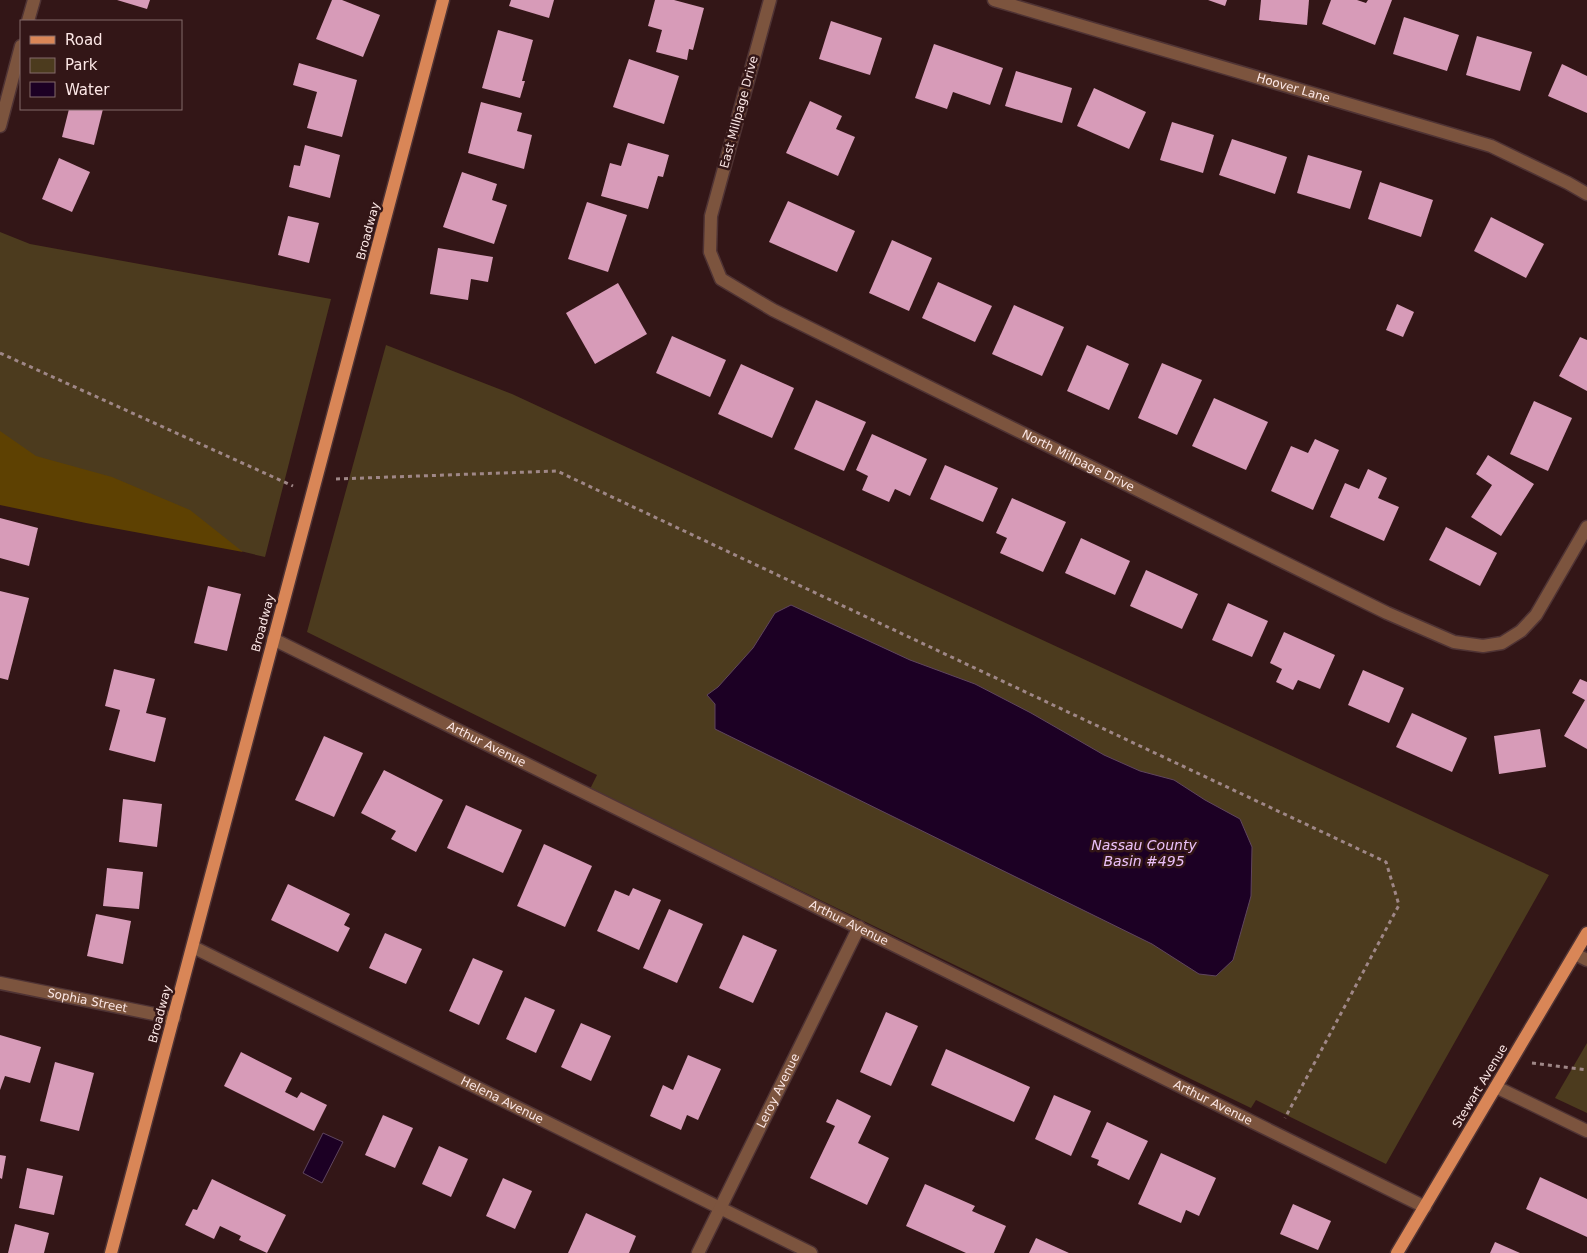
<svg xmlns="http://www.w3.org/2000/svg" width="1587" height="1253" font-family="'DejaVu Sans',sans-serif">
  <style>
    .green { fill: #4c3b1e }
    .forest { fill: #5e4102 }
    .water { fill: #1c0024; stroke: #5f455e }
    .building { fill: #d79bb8 }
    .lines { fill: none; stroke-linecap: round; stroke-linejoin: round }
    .minor-casing { stroke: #4f3334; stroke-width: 15 }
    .major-casing { stroke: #4f3334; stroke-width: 15 }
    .path { stroke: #9f8787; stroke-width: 3; stroke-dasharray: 4 4; stroke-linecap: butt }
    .minor { stroke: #7c543e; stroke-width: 12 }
    .major { stroke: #d98657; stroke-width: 12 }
    .labels { text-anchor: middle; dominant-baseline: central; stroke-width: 5; stroke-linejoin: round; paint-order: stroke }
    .street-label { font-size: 12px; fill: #fce7e6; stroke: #331617 }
    .water-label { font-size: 14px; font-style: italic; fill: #ebc0f8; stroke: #331617 }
  </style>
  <rect width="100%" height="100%" fill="#331617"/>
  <g class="green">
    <polygon points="0,232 30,244 331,299 265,557 47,505 0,482"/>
    <polygon points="386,345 512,394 1549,875 1386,1164 1256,1100 1251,1108 590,789 597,775 307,632"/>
    <polygon points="1587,1043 1587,1113 1555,1098"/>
  </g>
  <polygon class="forest" points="0,431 36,456 112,477 190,510 243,552 86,523 0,505"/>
  <g class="water">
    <polygon points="791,605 910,660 975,684 1031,713 1104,755 1140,771 1174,780 1205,800 1240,819 1252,847 1251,896 1233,960 1216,976 1199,974 1152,944 715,729 715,704 707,695 718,687 753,648 775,613"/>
    <polygon points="323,1133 343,1142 322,1183 303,1173"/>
  </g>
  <g class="building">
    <polygon points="117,0 150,0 147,9"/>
    <polygon points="332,0 342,0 380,15 363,57 316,39"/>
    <polygon points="511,0 554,0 549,18 509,6"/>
    <polygon points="655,0 674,0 704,8 693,50 689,49 687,60 656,52 662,30 648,26"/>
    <polygon points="1208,0 1227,0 1225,6"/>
    <polygon points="1261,0 1309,0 1307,25 1259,20"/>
    <polygon points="1331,0 1357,0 1366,3 1368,0 1392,0 1375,45 1322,24"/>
    <polygon points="1404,17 1459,35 1447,71 1393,54"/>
    <polygon points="831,21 882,38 870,75 819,59"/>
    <polygon points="498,30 533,40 522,81 525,81 520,98 482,88"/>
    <polygon points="1477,36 1532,52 1520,91 1466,75"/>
    <polygon points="934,44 1003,68 990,105 953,92 947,109 915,98"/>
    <polygon points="629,59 679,76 664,124 613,107"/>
    <polygon points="299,63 357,80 342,137 307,128 317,92 293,85"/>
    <polygon points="1562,64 1587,76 1587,113 1548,96"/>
    <polygon points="1016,71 1072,88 1062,123 1005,106"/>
    <polygon points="1094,88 1146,112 1129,149 1077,126"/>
    <polygon points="810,101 842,116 836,129 855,137 838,176 786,153"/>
    <polygon points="481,102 522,113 517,131 532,135 524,169 468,153"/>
    <polygon points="69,109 103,109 94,145 62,137"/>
    <polygon points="1172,122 1214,135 1203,173 1160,160"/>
    <polygon points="1232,139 1287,157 1275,194 1219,175"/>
    <polygon points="628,143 669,155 663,177 658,176 648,209 601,196 610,163 621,166"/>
    <polygon points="305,145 340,155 330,198 289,187 294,165 300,166"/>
    <polygon points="1308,155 1362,171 1350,209 1297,193"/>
    <polygon points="59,158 90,172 72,212 42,199"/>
    <polygon points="462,172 497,184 492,200 507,205 494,244 443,227"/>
    <polygon points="1380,182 1433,200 1421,237 1368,219"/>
    <polygon points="788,201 855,231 837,272 769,242"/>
    <polygon points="587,202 627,215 608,272 568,259"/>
    <polygon points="288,216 319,223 309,263 278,255"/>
    <polygon points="1491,217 1544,244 1526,278 1474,251"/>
    <polygon points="892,240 932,258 909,311 869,293"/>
    <polygon points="438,248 493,257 488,282 471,279 468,300 430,294"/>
    <polygon points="938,282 992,306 975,342 922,318"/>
    <polygon points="618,283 647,334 595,364 566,313"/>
    <polygon points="1397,304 1414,312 1403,337 1386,330"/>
    <polygon points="1014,305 1064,327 1042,376 992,354"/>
    <polygon points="672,336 726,360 710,397 656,373"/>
    <polygon points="1580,337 1587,340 1587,391 1559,376"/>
    <polygon points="1087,345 1129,364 1109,410 1067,391"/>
    <polygon points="1162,363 1202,380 1177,435 1138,418"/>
    <polygon points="741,364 794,388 772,438 718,414"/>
    <polygon points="1214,398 1268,422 1246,470 1192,446"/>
    <polygon points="816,400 866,422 844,471 794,449"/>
    <polygon points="1534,401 1572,418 1548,471 1510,454"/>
    <polygon points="872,434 927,459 910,496 895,489 889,502 862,490 868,476 856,470"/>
    <polygon points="1315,439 1339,450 1313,510 1271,491 1291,446 1308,453"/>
    <polygon points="1488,455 1534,484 1501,536 1471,517 1492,485 1476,474"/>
    <polygon points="945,465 998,488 983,522 930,499"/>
    <polygon points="1368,469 1387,478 1378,498 1399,507 1384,541 1330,517 1345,483 1359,489"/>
    <polygon points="1012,498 1066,522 1043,572 1000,553 1007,538 996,533"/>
    <polygon points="0,518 38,528 29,566 0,558"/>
    <polygon points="1446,527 1497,553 1480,586 1429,560"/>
    <polygon points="1081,538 1130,561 1115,595 1065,573"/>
    <polygon points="1146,570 1198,594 1182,629 1130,606"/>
    <polygon points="208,586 241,594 227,651 194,643"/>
    <polygon points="0,591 29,598 8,680 0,678"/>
    <polygon points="1228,603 1268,621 1252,657 1212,640"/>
    <polygon points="1284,632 1335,655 1320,689 1298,680 1293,690 1276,682 1282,669 1270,663"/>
    <polygon points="114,669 155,679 146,713 166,718 155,762 109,750 120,710 105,706"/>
    <polygon points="1363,670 1404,688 1389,723 1348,705"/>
    <polygon points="1580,679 1587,682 1587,749 1564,736 1585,700 1572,693"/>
    <polygon points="1412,713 1467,738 1452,772 1396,747"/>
    <polygon points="1540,729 1546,767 1499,774 1494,736"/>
    <polygon points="324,736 363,753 334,817 295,800"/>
    <polygon points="384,770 443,800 416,852 391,839 396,831 361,813"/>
    <polygon points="123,799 162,804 157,847 119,842"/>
    <polygon points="466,805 522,830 503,873 447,848"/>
    <polygon points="544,844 592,866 565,927 517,906"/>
    <polygon points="107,868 143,872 139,909 103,906"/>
    <polygon points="288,884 350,914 344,925 350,928 338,952 271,920"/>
    <polygon points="633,888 661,900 639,950 597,931 615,890 629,896"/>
    <polygon points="669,909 703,924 677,983 643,968"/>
    <polygon points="96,914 131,921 123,964 87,956"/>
    <polygon points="385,933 422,949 406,984 369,968"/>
    <polygon points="743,935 777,950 753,1003 719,988"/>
    <polygon points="473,958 503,971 479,1025 449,1011"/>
    <polygon points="525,997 555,1010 536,1053 506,1039"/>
    <polygon points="886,1012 918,1026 891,1086 860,1072"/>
    <polygon points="581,1023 611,1036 591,1081 561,1067"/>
    <polygon points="0,1035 41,1047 30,1083 5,1076 0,1090"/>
    <polygon points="946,1049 1030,1087 1014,1122 931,1085"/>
    <polygon points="241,1052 292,1078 285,1092 297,1098 301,1092 327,1105 314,1131 224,1086"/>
    <polygon points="688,1055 721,1069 698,1120 687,1115 681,1130 650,1116 663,1085 673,1090"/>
    <polygon points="55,1062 94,1073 79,1131 40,1121"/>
    <polygon points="1054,1095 1091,1111 1071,1156 1035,1139"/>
    <polygon points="837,1099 871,1116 858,1143 889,1158 867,1205 810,1178 835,1126 826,1122"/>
    <polygon points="383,1115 413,1128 395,1168 365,1155"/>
    <polygon points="1107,1122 1148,1141 1129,1180 1097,1165 1099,1160 1091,1157"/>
    <polygon points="439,1146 468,1159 451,1197 422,1184"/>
    <polygon points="1161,1153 1216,1178 1199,1216 1186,1210 1181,1223 1138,1204"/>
    <polygon points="0,1155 6,1156 2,1179 0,1178"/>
    <polygon points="27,1168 63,1176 54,1215 19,1208"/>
    <polygon points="1540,1177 1587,1199 1587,1237 1526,1209"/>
    <polygon points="503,1178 532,1191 515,1229 486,1216"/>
    <polygon points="212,1179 286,1215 267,1253 239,1240 241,1236 220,1226 214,1239 185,1225 193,1209 197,1210"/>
    <polygon points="925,1184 975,1206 972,1211 1006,1226 994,1253 966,1253 906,1226"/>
    <polygon points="1293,1204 1331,1221 1318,1250 1280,1234"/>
    <polygon points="586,1213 636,1236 629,1253 568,1253"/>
    <polygon points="15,1224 49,1233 44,1253 8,1253"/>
    <polygon points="1036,1238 1069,1253 1029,1253"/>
    <polygon points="1495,1242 1520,1253 1490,1253"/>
  </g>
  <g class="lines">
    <defs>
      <g id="minor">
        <path id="s1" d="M770 0 711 216 710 252 721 279 773 310 1387 613 1454 642 1483 646 1502 643 1521 631 1536 615 1587 527"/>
        <path id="s2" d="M994 0 1491 146 1568 183 1587 194"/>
        <polyline points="28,21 34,0"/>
        <polyline points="0,126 21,46"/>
        <path id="s3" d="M273 639 1425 1207"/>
        <path id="s4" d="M193 947 811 1253"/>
        <polyline points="1575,954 1587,960"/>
        <path id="s5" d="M0 983 174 1018"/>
        <polyline points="1496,1087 1587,1131"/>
        <path id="s6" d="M698 1253 859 927"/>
      </g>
      <g id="major">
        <path d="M111 1253C222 836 332 418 443 0"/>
        <polyline points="1397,1253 1587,933"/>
      </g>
    </defs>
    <use href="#minor" class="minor-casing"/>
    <use href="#major" class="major-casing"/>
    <g class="path">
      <polyline points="0,353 293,486"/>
      <polyline points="336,479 557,471 1386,862 1399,905 1285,1118"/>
      <polyline points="1532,1063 1587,1070"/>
    </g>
    <use href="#minor" class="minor"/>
    <use href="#major" class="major"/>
  </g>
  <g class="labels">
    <g class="street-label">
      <text stroke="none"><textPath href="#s2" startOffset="312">Hoover Lane</textPath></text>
      <text transform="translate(739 112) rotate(-75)">East Millpage Drive</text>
      <text transform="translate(368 231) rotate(-75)">Broadway</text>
      <text stroke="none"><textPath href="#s1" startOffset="690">North Millpage Drive</textPath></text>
      <text transform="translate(263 623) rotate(-75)">Broadway</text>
      <text stroke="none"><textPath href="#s3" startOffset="238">Arthur Avenue</textPath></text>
      <text stroke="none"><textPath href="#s3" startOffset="642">Arthur Avenue</textPath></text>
      <text stroke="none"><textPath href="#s5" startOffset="89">Sophia Street</textPath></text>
      <text transform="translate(160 1014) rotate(-75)">Broadway</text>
      <text transform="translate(1480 1086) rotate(-59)">Stewart Avenue</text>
      <text stroke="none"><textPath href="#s6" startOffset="181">Leroy Avenue</textPath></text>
      <text stroke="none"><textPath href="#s4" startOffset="345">Helena Avenue</textPath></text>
      <text stroke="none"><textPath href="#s3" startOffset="1048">Arthur Avenue</textPath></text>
    </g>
    <g class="water-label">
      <text x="1144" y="845">Nassau County<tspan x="1144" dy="16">Basin #495</tspan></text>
    </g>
  </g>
  <rect x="20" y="20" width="162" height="90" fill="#331617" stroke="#836a6a"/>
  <rect x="30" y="36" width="25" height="8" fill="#d98657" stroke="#836a6a"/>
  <text x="65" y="45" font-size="15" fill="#fce7e6">Road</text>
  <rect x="30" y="58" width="25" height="15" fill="#4c3b1e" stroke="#836a6a"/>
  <text x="65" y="70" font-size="15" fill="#fce7e6">Park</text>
  <rect x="30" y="82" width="25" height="15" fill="#1c0024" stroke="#836a6a"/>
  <text x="65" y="95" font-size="15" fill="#fce7e6">Water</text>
</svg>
